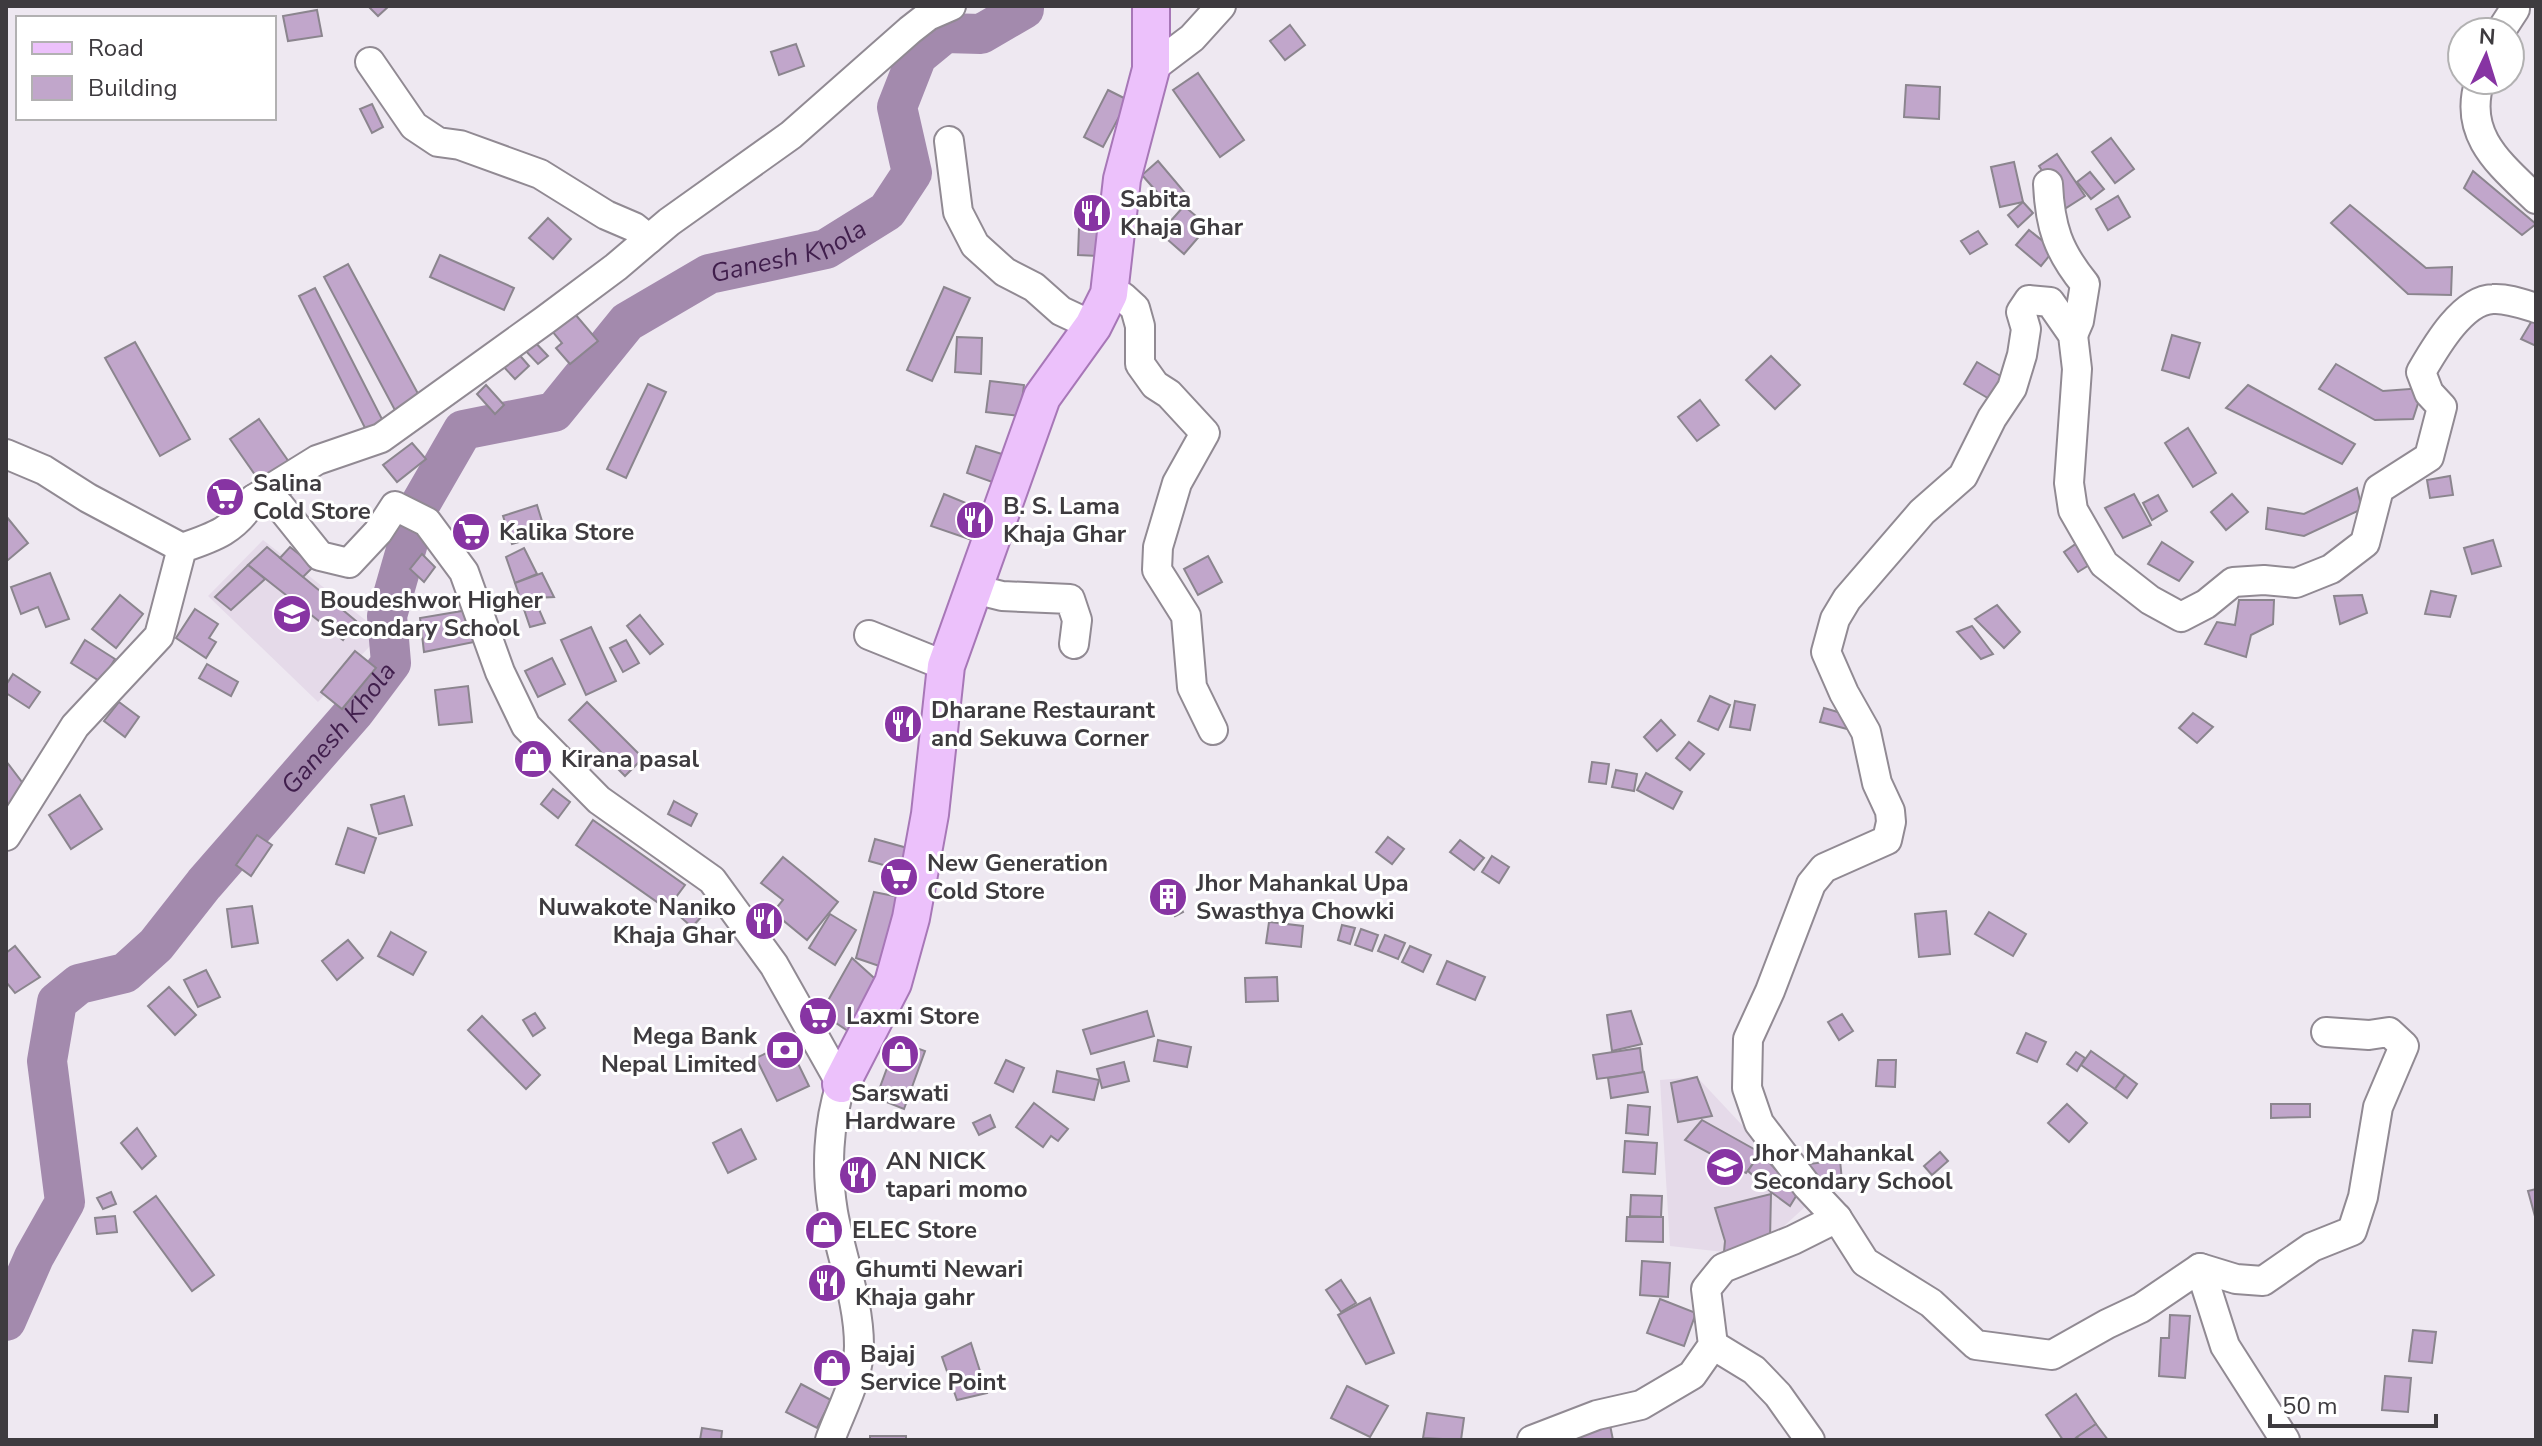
<svg xmlns="http://www.w3.org/2000/svg" width="2542" height="1446" font-family="'Nunito Sans',sans-serif">
  <style>
    .built { fill: #e5dae9 }
    .lines { fill: none; stroke-linecap: round; stroke-linejoin: round }
    .river { stroke: #a38aad; stroke-width: 40 }
    .building { fill: #c1a6cb; stroke: #8b858e; stroke-width: 2 }
    .minor-casing { stroke: #918a93; stroke-width: 32 }
    .major-casing { stroke: #a777b7; stroke-width: 40 }
    .minor { stroke: #fff; stroke-width: 28 }
    .major { stroke: #ecc1fb; stroke-width: 36 }
    .labels { text-anchor: middle; dominant-baseline: central; stroke-width: 6; stroke-linejoin: round; paint-order: stroke }
    .poi-label { font-size: 24px; font-weight: bold; fill: #3e3b3f; stroke: #fff; text-anchor: start }
    .water-label { font-size: 26px; font-style: italic; fill: #401e4c; stroke: #fff }
  </style>
  <rect width="100%" height="100%" fill="#eee8f1"/>
  <g class="built">
    <polygon points="263,540 382,633 318,702 208,596"/>
    <polygon points="1697,1077 1787,1173 1807,1205 1770,1239 1724,1252 1670,1246 1660,1080"/>
  </g>
  <g class="lines">
    <path class="river" id="s1" d="M6 1321 34 1257 65 1202 47 1061 57 1002 79 984 125 973 156 945 204 884 355 711 391 663 387 616 418 508 463 430 554 412 627 322 709 274 826 249 887 211 912 173 897 107 917 56 945 33 981 34 1024 9V6"/>
  </g>
  <g class="building">
    <polygon points="368,6 389,6 378,16"/>
    <polygon points="317,10 322,36 288,41 283,16"/>
    <polygon points="1290,25 1305,45 1285,60 1270,41"/>
    <polygon points="796,44 804,66 779,75 771,52"/>
    <polygon points="1198,73 1244,140 1220,157 1173,90"/>
    <polygon points="1906,85 1940,87 1939,119 1904,117"/>
    <polygon points="1108,90 1128,100 1103,147 1084,137"/>
    <polygon points="372,104 383,127 372,133 360,109"/>
    <polygon points="2111,138 2134,169 2115,183 2092,152"/>
    <polygon points="2057,154 2085,196 2066,208 2039,166"/>
    <polygon points="1158,161 1186,194 1170,207 1142,175"/>
    <polygon points="2014,162 2023,202 2000,207 1991,167"/>
    <polygon points="2473,171 2536,224 2522,235 2464,188"/>
    <polygon points="2090,172 2104,189 2091,199 2077,182"/>
    <polygon points="2118,196 2130,217 2108,230 2096,209"/>
    <polygon points="2023,202 2033,213 2018,227 2008,215"/>
    <polygon points="2350,205 2426,268 2452,267 2451,295 2408,294 2331,223"/>
    <polygon points="1184,206 1208,226 1184,254 1160,233"/>
    <polygon points="548,218 571,239 553,259 529,238"/>
    <polygon points="1079,228 1098,229 1098,256 1078,255"/>
    <polygon points="2029,230 2054,250 2041,266 2016,245"/>
    <polygon points="1978,231 1987,244 1970,254 1961,241"/>
    <polygon points="440,255 514,288 504,310 430,277"/>
    <polygon points="348,264 422,401 397,414 324,277"/>
    <polygon points="944,287 970,298 932,381 907,370"/>
    <polygon points="315,288 384,423 367,432 299,296"/>
    <polygon points="569,307 598,341 570,364 556,348 562,343 547,325"/>
    <polygon points="2533,319 2536,321 2536,346 2521,339"/>
    <polygon points="2172,335 2200,343 2189,378 2162,370"/>
    <polygon points="957,337 982,338 981,374 955,372"/>
    <polygon points="532,339 548,356 538,364 523,348"/>
    <polygon points="135,342 190,439 160,456 105,358"/>
    <polygon points="516,351 529,366 515,379 502,365"/>
    <polygon points="1771,356 1800,385 1775,409 1746,380"/>
    <polygon points="1977,362 2004,378 1991,400 1964,384"/>
    <polygon points="2336,364 2383,391 2423,388 2413,419 2375,420 2319,389"/>
    <polygon points="990,381 1024,385 1020,416 986,412"/>
    <polygon points="648,384 666,392 626,478 607,469"/>
    <polygon points="486,385 504,405 495,414 477,394"/>
    <polygon points="2248,385 2355,444 2342,464 2226,408"/>
    <polygon points="1700,400 1719,425 1697,441 1678,417"/>
    <polygon points="259,419 289,462 260,482 230,439"/>
    <polygon points="2188,428 2216,473 2193,487 2165,443"/>
    <polygon points="412,443 426,459 397,482 383,465"/>
    <polygon points="976,446 1005,455 995,483 967,473"/>
    <polygon points="2450,476 2453,495 2430,498 2427,480"/>
    <polygon points="2357,488 2362,509 2304,536 2266,529 2268,508 2304,514"/>
    <polygon points="944,494 985,511 972,540 931,526"/>
    <polygon points="2134,494 2151,525 2123,538 2105,508"/>
    <polygon points="2232,494 2248,512 2226,530 2211,512"/>
    <polygon points="2158,495 2167,511 2152,520 2143,503"/>
    <polygon points="537,505 546,534 512,544 503,516"/>
    <polygon points="6,516 28,543 8,560 6,558"/>
    <polygon points="2493,540 2501,566 2472,574 2464,548"/>
    <polygon points="2080,541 2094,562 2078,572 2064,552"/>
    <polygon points="2162,542 2193,562 2179,581 2148,564"/>
    <polygon points="267,547 356,621 343,640 248,565"/>
    <polygon points="290,547 314,566 303,577 280,558"/>
    <polygon points="524,548 537,574 515,583 506,557"/>
    <polygon points="422,554 435,567 424,582 410,569"/>
    <polygon points="1208,556 1222,582 1198,595 1184,569"/>
    <polygon points="248,565 265,579 231,610 215,597"/>
    <polygon points="50,573 69,619 46,627 38,607 21,614 11,587"/>
    <polygon points="542,573 554,597 534,598 545,623 530,627 515,583"/>
    <polygon points="2431,591 2456,596 2450,617 2425,614"/>
    <polygon points="120,595 143,614 116,648 92,629"/>
    <polygon points="2362,595 2367,613 2340,624 2334,596"/>
    <polygon points="2239,600 2274,600 2273,624 2251,635 2246,657 2205,644 2217,622 2235,625"/>
    <polygon points="1997,605 2020,632 2004,648 1975,619"/>
    <polygon points="195,609 218,624 209,638 216,642 206,658 176,638"/>
    <polygon points="468,610 474,642 424,652 420,618"/>
    <polygon points="640,615 663,644 650,654 627,626"/>
    <polygon points="1972,626 1993,654 1981,659 1957,632"/>
    <polygon points="591,627 616,681 586,695 561,640"/>
    <polygon points="85,640 115,659 101,682 71,663"/>
    <polygon points="626,640 639,663 623,672 610,648"/>
    <polygon points="355,651 376,668 342,709 321,692"/>
    <polygon points="552,658 565,684 538,697 525,671"/>
    <polygon points="207,664 238,682 231,696 199,678"/>
    <polygon points="13,674 40,692 29,708 6,693 6,685"/>
    <polygon points="468,686 472,722 439,725 435,690"/>
    <polygon points="1710,696 1730,705 1718,730 1698,721"/>
    <polygon points="1735,701 1755,705 1750,730 1730,727"/>
    <polygon points="119,702 139,717 125,737 104,721"/>
    <polygon points="587,702 643,758 625,776 569,720"/>
    <polygon points="1824,708 1855,717 1851,730 1820,722"/>
    <polygon points="2193,713 2213,727 2197,743 2179,728"/>
    <polygon points="1661,720 1675,735 1657,751 1644,737"/>
    <polygon points="1689,742 1704,754 1690,770 1676,758"/>
    <polygon points="6,761 28,790 6,807"/>
    <polygon points="1592,762 1609,764 1606,784 1589,782"/>
    <polygon points="1616,770 1637,774 1634,791 1612,787"/>
    <polygon points="1646,773 1682,792 1673,809 1637,790"/>
    <polygon points="553,789 570,802 558,818 541,804"/>
    <polygon points="80,795 102,829 71,849 49,815"/>
    <polygon points="404,796 412,825 379,834 371,805"/>
    <polygon points="674,801 697,814 691,826 668,814"/>
    <polygon points="593,820 685,885 667,909 576,845"/>
    <polygon points="348,828 376,838 364,873 336,864"/>
    <polygon points="257,835 272,845 251,876 236,865"/>
    <polygon points="1388,837 1404,849 1392,864 1376,852"/>
    <polygon points="875,839 911,849 905,871 869,861"/>
    <polygon points="1460,840 1484,858 1474,870 1450,852"/>
    <polygon points="1492,856 1509,867 1499,883 1482,872"/>
    <polygon points="783,857 838,902 807,940 773,912 783,900 761,883"/>
    <polygon points="1169,882 1183,912 1175,916 1171,906 1165,909 1155,888"/>
    <polygon points="874,892 904,898 885,968 856,958"/>
    <polygon points="687,902 703,915 692,927 677,914"/>
    <polygon points="252,906 258,943 232,947 227,909"/>
    <polygon points="1946,911 1950,954 1919,957 1915,914"/>
    <polygon points="1989,912 2026,934 2013,956 1975,934"/>
    <polygon points="830,914 856,930 835,965 809,948"/>
    <polygon points="1269,922 1303,926 1301,947 1266,943"/>
    <polygon points="1342,925 1355,928 1350,944 1338,940"/>
    <polygon points="1361,929 1378,935 1372,951 1355,945"/>
    <polygon points="391,932 426,952 413,975 378,956"/>
    <polygon points="1385,935 1405,943 1398,959 1378,951"/>
    <polygon points="348,940 363,958 337,980 322,961"/>
    <polygon points="15,946 40,977 15,993 6,982 6,953"/>
    <polygon points="1410,946 1431,955 1423,972 1402,962"/>
    <polygon points="852,958 883,986 854,1035 821,1013"/>
    <polygon points="1447,961 1485,977 1475,1000 1437,984"/>
    <polygon points="206,970 220,997 198,1007 184,980"/>
    <polygon points="1277,977 1278,1001 1246,1002 1245,978"/>
    <polygon points="169,987 196,1015 175,1035 148,1006"/>
    <polygon points="1147,1011 1154,1036 1091,1054 1083,1030"/>
    <polygon points="1631,1011 1642,1044 1612,1051 1607,1015"/>
    <polygon points="535,1013 545,1028 533,1036 523,1020"/>
    <polygon points="1842,1014 1853,1031 1839,1040 1828,1022"/>
    <polygon points="482,1016 540,1075 526,1089 468,1030"/>
    <polygon points="2026,1033 2046,1042 2037,1062 2017,1053"/>
    <polygon points="1158,1040 1191,1047 1187,1067 1154,1061"/>
    <polygon points="897,1041 925,1051 904,1109 876,1098"/>
    <polygon points="788,1043 809,1086 777,1101 756,1058"/>
    <polygon points="1640,1048 1643,1073 1597,1079 1593,1055"/>
    <polygon points="2091,1051 2125,1075 2115,1089 2081,1065"/>
    <polygon points="2076,1052 2085,1058 2077,1071 2067,1064"/>
    <polygon points="1006,1060 1024,1068 1013,1092 995,1083"/>
    <polygon points="1878,1060 1896,1060 1895,1087 1876,1086"/>
    <polygon points="1124,1062 1129,1081 1102,1088 1097,1069"/>
    <polygon points="1057,1071 1099,1080 1094,1100 1053,1092"/>
    <polygon points="1644,1072 1648,1092 1611,1098 1608,1078"/>
    <polygon points="2125,1075 2137,1084 2127,1098 2115,1089"/>
    <polygon points="1697,1077 1712,1116 1678,1122 1671,1083"/>
    <polygon points="1034,1103 1068,1129 1058,1141 1051,1136 1043,1147 1016,1127"/>
    <polygon points="2067,1104 2087,1123 2069,1142 2048,1123"/>
    <polygon points="2271,1104 2310,1104 2310,1117 2271,1118"/>
    <polygon points="1628,1105 1650,1107 1648,1135 1626,1133"/>
    <polygon points="990,1115 995,1127 979,1135 973,1123"/>
    <polygon points="1702,1120 1761,1153 1746,1173 1685,1140"/>
    <polygon points="137,1128 156,1156 142,1169 121,1143"/>
    <polygon points="741,1129 756,1159 728,1173 713,1143"/>
    <polygon points="1625,1141 1657,1143 1655,1174 1623,1172"/>
    <polygon points="1940,1152 1948,1161 1932,1175 1924,1166"/>
    <polygon points="1760,1153 1782,1176 1771,1192 1748,1171"/>
    <polygon points="1840,1160 1842,1181 1811,1184 1809,1164"/>
    <polygon points="1782,1176 1801,1188 1790,1206 1771,1192"/>
    <polygon points="2536,1189 2536,1220 2528,1191"/>
    <polygon points="111,1192 116,1204 103,1209 97,1198"/>
    <polygon points="1771,1194 1770,1239 1724,1252 1725,1241 1715,1208"/>
    <polygon points="1631,1195 1662,1196 1661,1217 1630,1216"/>
    <polygon points="156,1196 214,1275 192,1291 134,1212"/>
    <polygon points="115,1216 117,1232 97,1234 95,1218"/>
    <polygon points="1627,1217 1663,1217 1663,1242 1626,1241"/>
    <polygon points="1642,1261 1670,1263 1668,1297 1640,1295"/>
    <polygon points="1341,1280 1356,1303 1341,1312 1326,1290"/>
    <polygon points="1370,1298 1394,1353 1366,1364 1338,1315"/>
    <polygon points="1660,1299 1696,1313 1684,1346 1647,1333"/>
    <polygon points="2170,1315 2190,1316 2185,1378 2159,1376 2161,1338 2169,1338"/>
    <polygon points="2413,1330 2436,1332 2432,1363 2409,1361"/>
    <polygon points="971,1343 987,1393 957,1400 942,1357"/>
    <polygon points="2385,1376 2411,1378 2408,1412 2382,1410"/>
    <polygon points="801,1384 831,1400 817,1428 786,1412"/>
    <polygon points="1347,1386 1388,1406 1370,1437 1331,1418"/>
    <polygon points="2076,1394 2096,1424 2073,1440 2063,1440 2046,1415"/>
    <polygon points="1427,1413 1464,1418 1461,1440 1423,1438"/>
    <polygon points="2096,1424 2108,1440 2079,1440 2077,1437"/>
    <polygon points="1610,1425 1613,1440 1579,1440 1577,1432"/>
    <polygon points="702,1428 722,1431 721,1440 700,1440"/>
    <rect x="870" y="1436" width="36" height="4"/>
  </g>
  <g class="lines">
    <defs>
      <g id="minor">
        <polyline points="2500,32 2515,9"/>
        <polyline points="370,62 414,126 438,142 460,145 540,174 606,215 634,227 649,239"/>
        <polyline points="1151,69 1192,38 1221,6"/>
        <path d="M2480 80C2462 135 2500 164 2536 199"/>
        <polyline points="949,141 958,212 975,245 1005,272 1034,287 1061,311 1093,326"/>
        <path d="M2048 184C2050 227 2058 251 2085 284L2079 321 2073 335"/>
        <polyline points="1109,294 1123,297 1135,308 1140,326 1140,364 1155,385 1169,394 1205,433 1177,483 1158,547 1157,570 1186,616 1192,687 1213,730"/>
        <polyline points="6,454 44,470 88,498 182,548"/>
        <polyline points="254,499 317,460 381,438 545,320 616,267 669,222 791,135 910,30 928,16 951,6"/>
        <polyline points="974,589 1002,596 1070,599 1077,620 1074,644"/>
        <polyline points="869,635 946,666"/>
        <path d="M6 836 75 726 159 636 182 548C215 537 235 530 254 499L279 505 320 556 349 563 378 532 395 506 427 522 464 572 500 672 526 726 599 800 712 880 774 965 841 1084C828 1124 826 1170 833 1212 841 1257 859 1300 859 1346 859 1380 841 1409 830 1440"/>
        <polyline points="2200,1268 2236,1279 2263,1281 2312,1247 2352,1231 2363,1197 2378,1107 2404,1046 2389,1032 2369,1035 2326,1032"/>
        <polyline points="1713,1345 1754,1370 1778,1395 1810,1440"/>
        <polyline points="1532,1440 1597,1415 1641,1405 1692,1375 1713,1345 1706,1289 1723,1268 1793,1240 1837,1218"/>
        <path d="M2285 1440 2225 1346 2200 1268 2141 1308 2107 1324 2052 1355 1976 1345 1931 1303 1865 1262 1837 1218 1807 1186 1759 1123 1747 1088 1748 1039 1770 991 1811 884 1824 868 1887 840 1891 822 1890 811 1877 783 1866 732 1844 693 1826 652 1835 619 1847 599 1922 512 1963 476 1992 418 2012 388 2022 355 2026 329 2021 312 2029 300 2050 302 2073 335 2077 369 2069 483 2073 510 2104 564 2150 600 2181 617 2206 604 2233 582 2264 580 2296 583 2331 569 2365 543 2379 489 2429 457 2442 407 2429 393 2421 372C2435 348 2462 300 2493 299 2507 298 2523 304 2536 308"/>
      </g>
      <polyline id="major" points="841,1084 893,983 911,918 930,814 946,666 1042,397 1093,326 1109,294 1122,179 1151,69 1151,6"/>
    </defs>
    <use href="#minor" class="minor-casing"/>
    <use href="#major" class="major-casing"/>
    <use href="#minor" class="minor"/>
    <use href="#major" class="major"/>
  </g>
  <defs>
    <symbol id="restaurant-disc" viewBox="-11 -11 22 22"><circle r="9.5" fill="#8734a3" stroke="#fff"/><path d="M-5-6h1v4h1v-4h1v4h1v-4h1v5L-1.5 .5V6h-2V.5L-5-1ZM5-6V6H3V1.5H1.5Q1.5-4 5-6Z" fill="#fff"/></symbol>
    <symbol id="supermarket-disc" viewBox="-11 -11 22 22"><circle r="9.5" fill="#8734a3" stroke="#fff"/><path d="M-6-5.5h2.5l.6 2H6L4.5 2H-2.5L-4.4-4H-6ZM-1.5 3.2a1.3 1.3 0 1 0 .1 0ZM3 3.2a1.3 1.3 0 1 0 .1 0Z" fill="#fff"/></symbol>
    <symbol id="school-disc" viewBox="-11 -11 22 22"><circle r="9.5" fill="#8734a3" stroke="#fff"/><path d="M0-5L7-2L0 1L-7-2ZM-4 1L0 2.5L4 1V4Q0 6-4 4Z" fill="#fff"/></symbol>
    <symbol id="shop-disc" viewBox="-11 -11 22 22"><circle r="9.5" fill="#8734a3" stroke="#fff"/><path d="M-5-2.5h2.3a2.7 3.5 0 0 1 5.4 0H5L5.5 6h-11ZM-1.5-2.5h3a1.5 2.3 0 0 0-3 0Z" fill="#fff"/></symbol>
    <symbol id="building-disc" viewBox="-11 -11 22 22"><circle r="9.5" fill="#8734a3" stroke="#fff"/><path d="M-4-6H4V6H1V3H-1V6H-4ZM-2.5-4.3h1.7v1.8h-1.7ZM.8-4.3h1.7v1.8H.8ZM-2.5-1h1.7V.8h-1.7ZM.8-1h1.7V.8H.8Z" fill="#fff"/></symbol>
    <symbol id="bank-disc" viewBox="-11 -11 22 22"><circle r="9.5" fill="#8734a3" stroke="#fff"/><path d="M-6-4H6V4H-6ZM0-2.3a2.3 2.3 0 1 0 0 4.6a2.3 2.3 0 1 0 0-4.6Z" fill="#fff"/></symbol>
  </defs>
  <g fill-rule="evenodd">
    <use href="#restaurant-disc" x="1070" y="191" width="44" height="44"/>
    <use href="#supermarket-disc" x="203" y="475" width="44" height="44"/>
    <use href="#restaurant-disc" x="953" y="498" width="44" height="44"/>
    <use href="#supermarket-disc" x="449" y="510" width="44" height="44"/>
    <use href="#school-disc" x="270" y="592" width="44" height="44"/>
    <use href="#restaurant-disc" x="881" y="702" width="44" height="44"/>
    <use href="#shop-disc" x="511" y="737" width="44" height="44"/>
    <use href="#supermarket-disc" x="877" y="855" width="44" height="44"/>
    <use href="#building-disc" x="1146" y="875" width="44" height="44"/>
    <use href="#restaurant-disc" x="742" y="899" width="44" height="44"/>
    <use href="#supermarket-disc" x="796" y="994" width="44" height="44"/>
    <use href="#bank-disc" x="763" y="1028" width="44" height="44"/>
    <use href="#shop-disc" x="878" y="1032" width="44" height="44"/>
    <use href="#school-disc" x="1703" y="1145" width="44" height="44"/>
    <use href="#restaurant-disc" x="836" y="1153" width="44" height="44"/>
    <use href="#shop-disc" x="802" y="1208" width="44" height="44"/>
    <use href="#restaurant-disc" x="805" y="1261" width="44" height="44"/>
    <use href="#shop-disc" x="810" y="1346" width="44" height="44"/>
  </g>
  <g class="labels">
    <g class="poi-label">
      <text x="1120" y="199">Sabita<tspan x="1120" dy="28">Khaja Ghar</tspan></text>
      <text x="253" y="483">Salina<tspan x="253" dy="28">Cold Store</tspan></text>
      <text x="1003" y="506">B. S. Lama<tspan x="1003" dy="28">Khaja Ghar</tspan></text>
      <text x="499" y="532">Kalika Store</text>
      <text x="320" y="600">Boudeshwor Higher<tspan x="320" dy="28">Secondary School</tspan></text>
      <text x="931" y="710">Dharane Restaurant<tspan x="931" dy="28">and Sekuwa Corner</tspan></text>
      <text x="561" y="759">Kirana pasal</text>
      <text x="927" y="863">New Generation<tspan x="927" dy="28">Cold Store</tspan></text>
      <text x="1196" y="883">Jhor Mahankal Upa<tspan x="1196" dy="28">Swasthya Chowki</tspan></text>
      <text x="736" y="907" text-anchor="end">Nuwakote Naniko<tspan x="736" dy="28">Khaja Ghar</tspan></text>
      <text x="846" y="1016">Laxmi Store</text>
      <text x="757" y="1036" text-anchor="end">Mega Bank<tspan x="757" dy="28">Nepal Limited</tspan></text>
      <text x="900" y="1093" text-anchor="middle">Sarswati<tspan x="900" dy="28">Hardware</tspan></text>
      <text x="1753" y="1153">Jhor Mahankal<tspan x="1753" dy="28">Secondary School</tspan></text>
      <text x="886" y="1161">AN NICK<tspan x="886" dy="28">tapari momo</tspan></text>
      <text x="852" y="1230">ELEC Store</text>
      <text x="855" y="1269">Ghumti Newari<tspan x="855" dy="28">Khaja gahr</tspan></text>
      <text x="860" y="1354">Bajaj<tspan x="860" dy="28">Service Point</tspan></text>
    </g>
    <g class="water-label">
      <text stroke="none"><textPath href="#s1" startOffset="1456">Ganesh Khola</textPath></text>
      <text stroke="none"><textPath href="#s1" startOffset="736">Ganesh Khola</textPath></text>
    </g>
  </g>
  <rect width="2542" height="1446" fill="none" stroke="#3e3b3f" stroke-width="16"/>
  <rect x="16" y="16" width="260" height="104" fill="#ffffff" stroke="#b2b1b2" stroke-width="2"/>
  <rect x="32" y="42" width="40" height="12" fill="#ecc1fb" stroke="#b2b1b2" stroke-width="2"/>
  <text x="88" y="56" font-size="24" fill="#3e3b3f">Road</text>
  <rect x="32" y="76" width="40" height="24" fill="#c1a6cb" stroke="#b2b1b2" stroke-width="2"/>
  <text x="88" y="96" font-size="24" fill="#3e3b3f">Building</text>
  <g transform="translate(2486 56) rotate(4)"><circle r="38" fill="#ffffff" stroke="#b2b1b2" stroke-width="2"/>
  <path d="M0-6L14 30L0 20L-14 30Z" fill="#8734a3"/>
  <text y="-12" font-size="22" font-weight="bold" text-anchor="middle" fill="#3e3b3f">N</text>
  </g>
  <path d="M2270 1414v12h166v-12" fill="none" stroke="#3e3b3f" stroke-width="4"/>
  <text x="2282" y="1414" font-size="24" fill="#3e3b3f" stroke="#ffffff" stroke-width="6" paint-order="stroke">50 m</text>
</svg>
